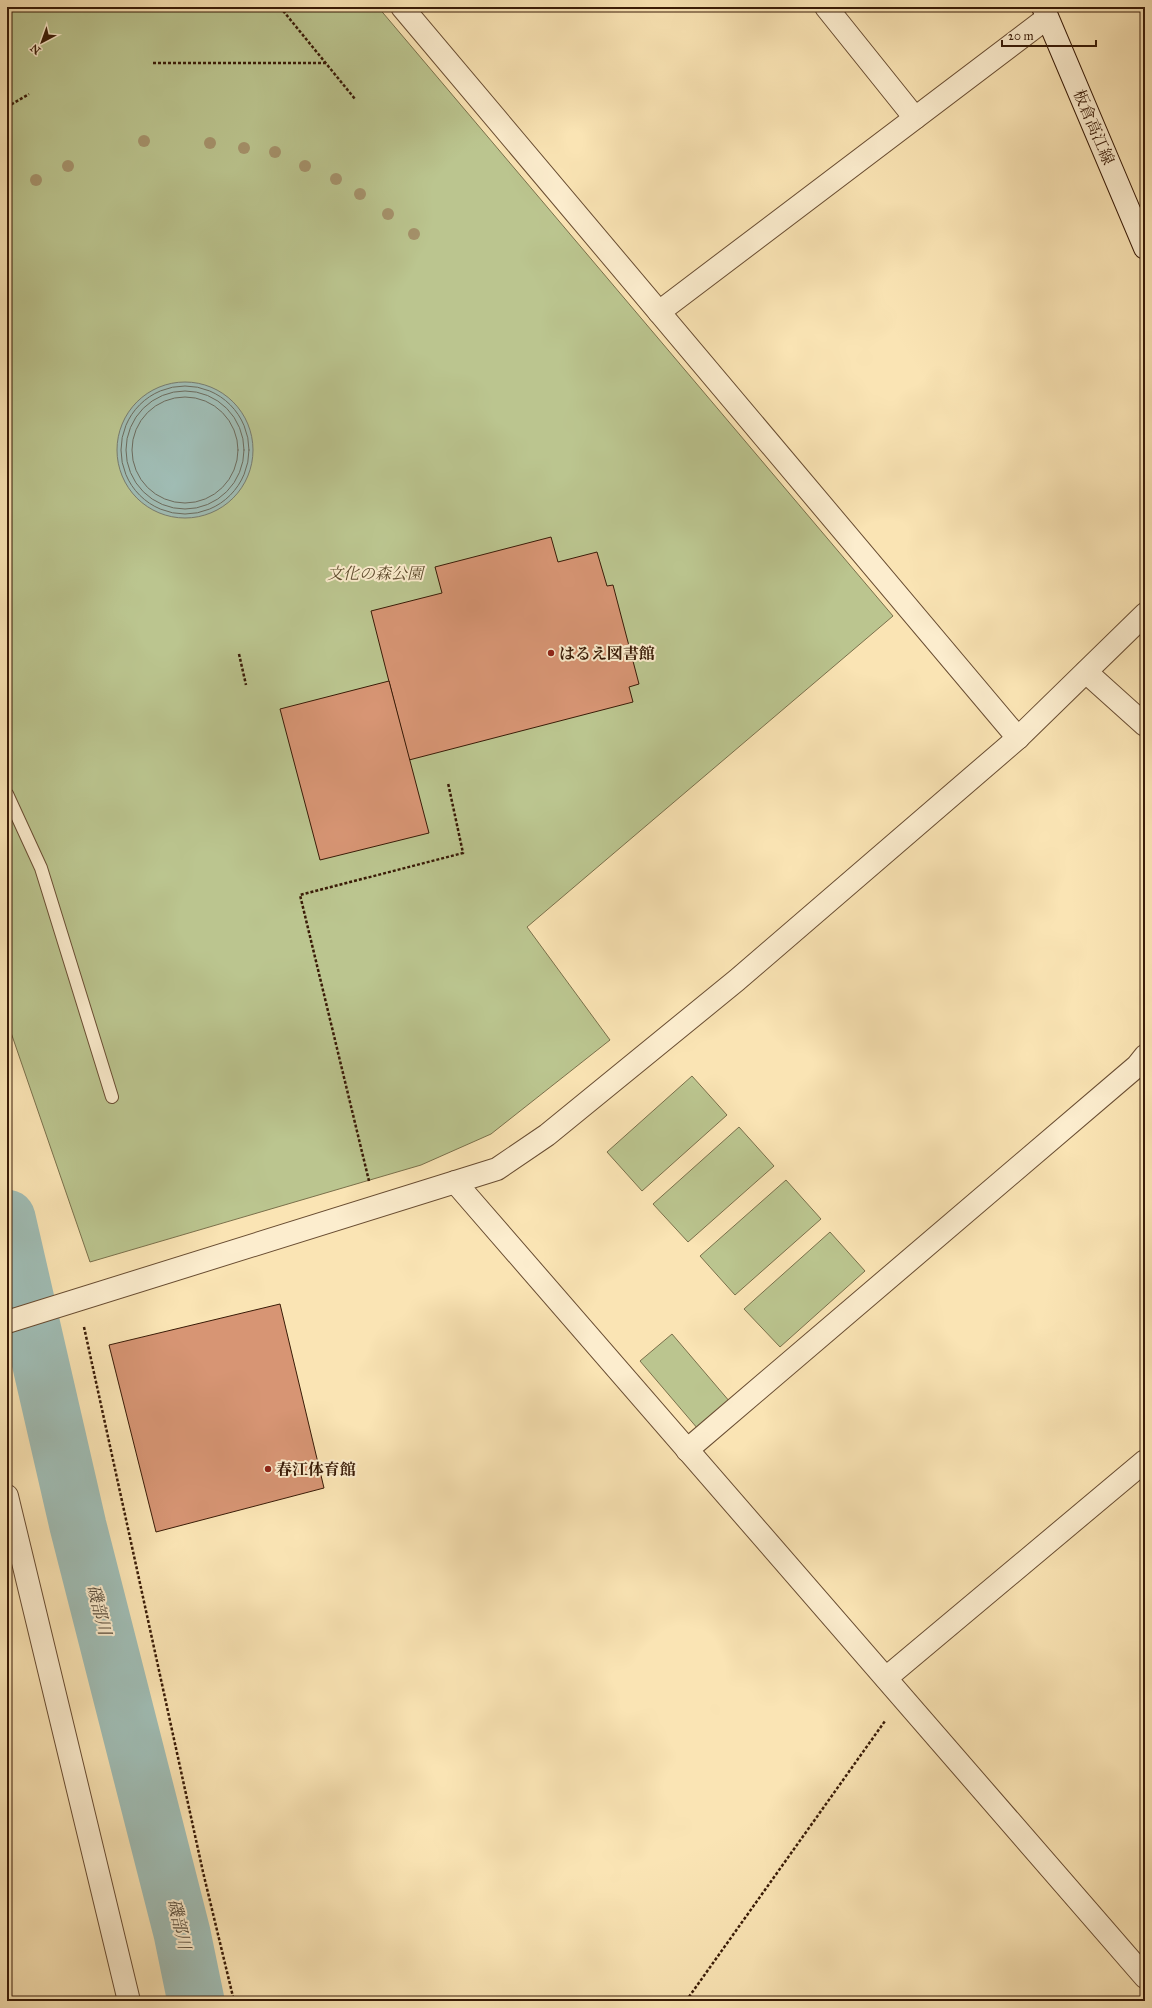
<svg xmlns="http://www.w3.org/2000/svg" width="1152" height="2008" font-family="'IM FELL Great Primer','Noto Serif JP',serif">
  <style>
    .green { fill: #bbc58f; stroke: #7a704b }
    .water { fill: #a0bdb5; stroke: #777c6f }
    .lines { fill: none; stroke-linecap: round; stroke-linejoin: round }
    .shore { stroke: #6c6c5e; stroke-width: 1 }
    .river { stroke: #a0bdb5; stroke-width: 57 }
    .building { fill: #d79574; stroke: #391b07 }
    .service-casing { stroke: #694d32; stroke-width: 14 }
    .minor-casing { stroke: #694d32; stroke-width: 24 }
    .tertiary-casing { stroke: #694d32; stroke-width: 24 }
    .secondary-casing { stroke: #391b07; stroke-width: 24 }
    .path { stroke: #391b07; stroke-width: 2.5; stroke-dasharray: 3 2; stroke-linecap: butt }
    .service { stroke: #fcedce; stroke-width: 12 }
    .minor { stroke: #fcedce; stroke-width: 22 }
    .tertiary { stroke: #fcedce; stroke-width: 22 }
    .secondary { stroke: #fcedce; stroke-width: 22 }
    .tree { fill: #a5926b }
    .poi-dot { fill: #8f2418; stroke: #fcedce; stroke-width: 1.5 }
    .labels { text-anchor: middle; dominant-baseline: central; stroke-width: 4; stroke-linejoin: round; paint-order: stroke }
    .street-label { font-size: 16px; fill: #391b07; stroke: #fcedce }
    .park-label { font-size: 16px; font-style: italic; fill: #604e30; stroke: #fcedce }
    .poi-label { font-size: 16px; font-weight: bold; fill: #391b07; stroke: #fcedce; text-anchor: start }
    .water-label { font-size: 17px; font-style: italic; fill: #584c3b; stroke: #fcedce }
  </style>
  <rect width="100%" height="100%" fill="#fae4b4"/>
  <filter id="stains"><feTurbulence type="fractalNoise" baseFrequency=".005" numOctaves="4"/><feColorMatrix values="0 0 0 0 .2 0 0 0 0 .09 0 0 0 0 .02 0 0 0 .5 -.17"/></filter>
  <radialGradient id="worn" r=".72"><stop offset=".6" stop-color="#630" stop-opacity="0"/><stop offset="1" stop-color="#630" stop-opacity=".3"/></radialGradient>
  <g class="green">
    <polygon points="7,7 378,7 893,616 527,927 610,1040 491,1134 421,1165 90,1262 7,1021"/>
    <polygon points="692,1076 727,1115 642,1191 607,1152"/>
    <polygon points="739,1127 774,1166 688,1242 653,1204"/>
    <polygon points="786,1180 821,1219 735,1295 700,1256"/>
    <polygon points="830,1232 865,1271 780,1347 744,1309"/>
    <polygon points="672,1334 730,1402 698,1429 640,1361"/>
  </g>
  <circle class="water" cx="185" cy="450" r="68"/>
  <g class="lines">
    <g class="shore">
      <circle cx="185" cy="450" r="64"/>
      <circle cx="185" cy="450" r="59"/>
      <circle cx="185" cy="450" r="53"/>
    </g>
    <polyline class="river" points="7,1218 78,1526 182,1933 196,2001"/>
  </g>
  <g class="building">
    <polygon points="551,537 558,562 597,552 607,586 613,585 639,684 629,687 633,702 409,760 371,611 442,593 435,567"/>
    <polygon points="389,681 429,833 320,860 280,709"/>
    <polygon points="280,1304 324,1488 156,1532 109,1345"/>
  </g>
  <g class="lines">
    <defs>
      <polyline id="service" points="7,794 41,868 112,1097"/>
      <g id="minor">
        <polyline points="826,7 915,118"/>
        <polyline points="659,312 1047,18"/>
        <polyline points="1086,672 1145,725"/>
        <polyline points="455,1182 1145,1977"/>
        <polyline points="687,1450 1137,1066 1145,1056"/>
        <polyline points="7,1496 129,2001"/>
        <polyline points="886,1678 1145,1461"/>
      </g>
      <g id="tertiary">
        <polyline points="402,7 1018,738"/>
        <polyline points="7,1322 497,1169 547,1135 737,980 1018,738 1145,614"/>
      </g>
      <polyline id="secondary" points="1043,7 1145,248"/>
    </defs>
    <use href="#service" class="service-casing"/>
    <use href="#minor" class="minor-casing"/>
    <use href="#tertiary" class="tertiary-casing"/>
    <use href="#secondary" class="secondary-casing"/>
    <g class="path">
      <polyline points="280,7 355,99"/>
      <polyline points="163,8 249,7"/>
      <polyline points="153,63 326,63"/>
      <polyline points="7,107 29,94"/>
      <polyline points="239,654 246,685"/>
      <polyline points="369,1181 300,895 463,853 448,783"/>
      <polyline points="84,1327 203,1872 234,2001"/>
      <polyline points="686,2001 885,1721"/>
    </g>
    <use href="#service" class="service"/>
    <use href="#minor" class="minor"/>
    <use href="#tertiary" class="tertiary"/>
    <use href="#secondary" class="secondary"/>
  </g>
  <g class="tree">
    <circle cx="144" cy="141" r="6"/>
    <circle cx="210" cy="143" r="6"/>
    <circle cx="244" cy="148" r="6"/>
    <circle cx="275" cy="152" r="6"/>
    <circle cx="68" cy="166" r="6"/>
    <circle cx="305" cy="166" r="6"/>
    <circle cx="336" cy="179" r="6"/>
    <circle cx="36" cy="180" r="6"/>
    <circle cx="360" cy="194" r="6"/>
    <circle cx="388" cy="214" r="6"/>
    <circle cx="414" cy="234" r="6"/>
  </g>
  <g class="poi-dot">
    <circle cx="551" cy="653" r="4"/>
    <circle cx="268" cy="1469" r="4"/>
  </g>
  <g class="labels">
    <g class="street-label">
      <text transform="translate(1094 127) rotate(67)">板倉高江線</text>
    </g>
    <g class="park-label">
      <text x="375" y="573">文化の森公園</text>
    </g>
    <g class="poi-label">
      <text x="559" y="653">はるえ図書館</text>
      <text x="276" y="1469">春江体育館</text>
    </g>
    <g class="water-label">
      <text transform="translate(99 1610) rotate(76)">磯部川</text>
      <text transform="translate(179 1924) rotate(77)">磯部川</text>
    </g>
  </g>
  <rect width="1152" height="2008" fill="none" stroke="#fae4b4" stroke-width="24"/>
  <rect x="8" y="8" width="1136" height="1992" fill="none" stroke="#391b07" stroke-width="2"/>
  <rect x="12" y="12" width="1128" height="1984" fill="none" stroke="#391b07"/>
  <g transform="translate(42 42) rotate(221)" stroke="#fcedce" stroke-width="3" paint-order="stroke">
  <path d="M0-3L7 15L0 10L-7 15Z" fill="#391b07"/>
  <text y="-6" font-size="11" font-weight="bold" text-anchor="middle" fill="#391b07">N</text>
  </g>
  <path d="M1002 40v6h94v-6" fill="none" stroke="#391b07" stroke-width="2"/>
  <text x="1008" y="40" font-size="12" fill="#391b07" stroke="#fcedce" stroke-width="3" paint-order="stroke">20 m</text>
  <rect width="100%" height="100%" filter="url(#stains)"/>
  <rect width="100%" height="100%" fill="url(#worn)"/>
</svg>
